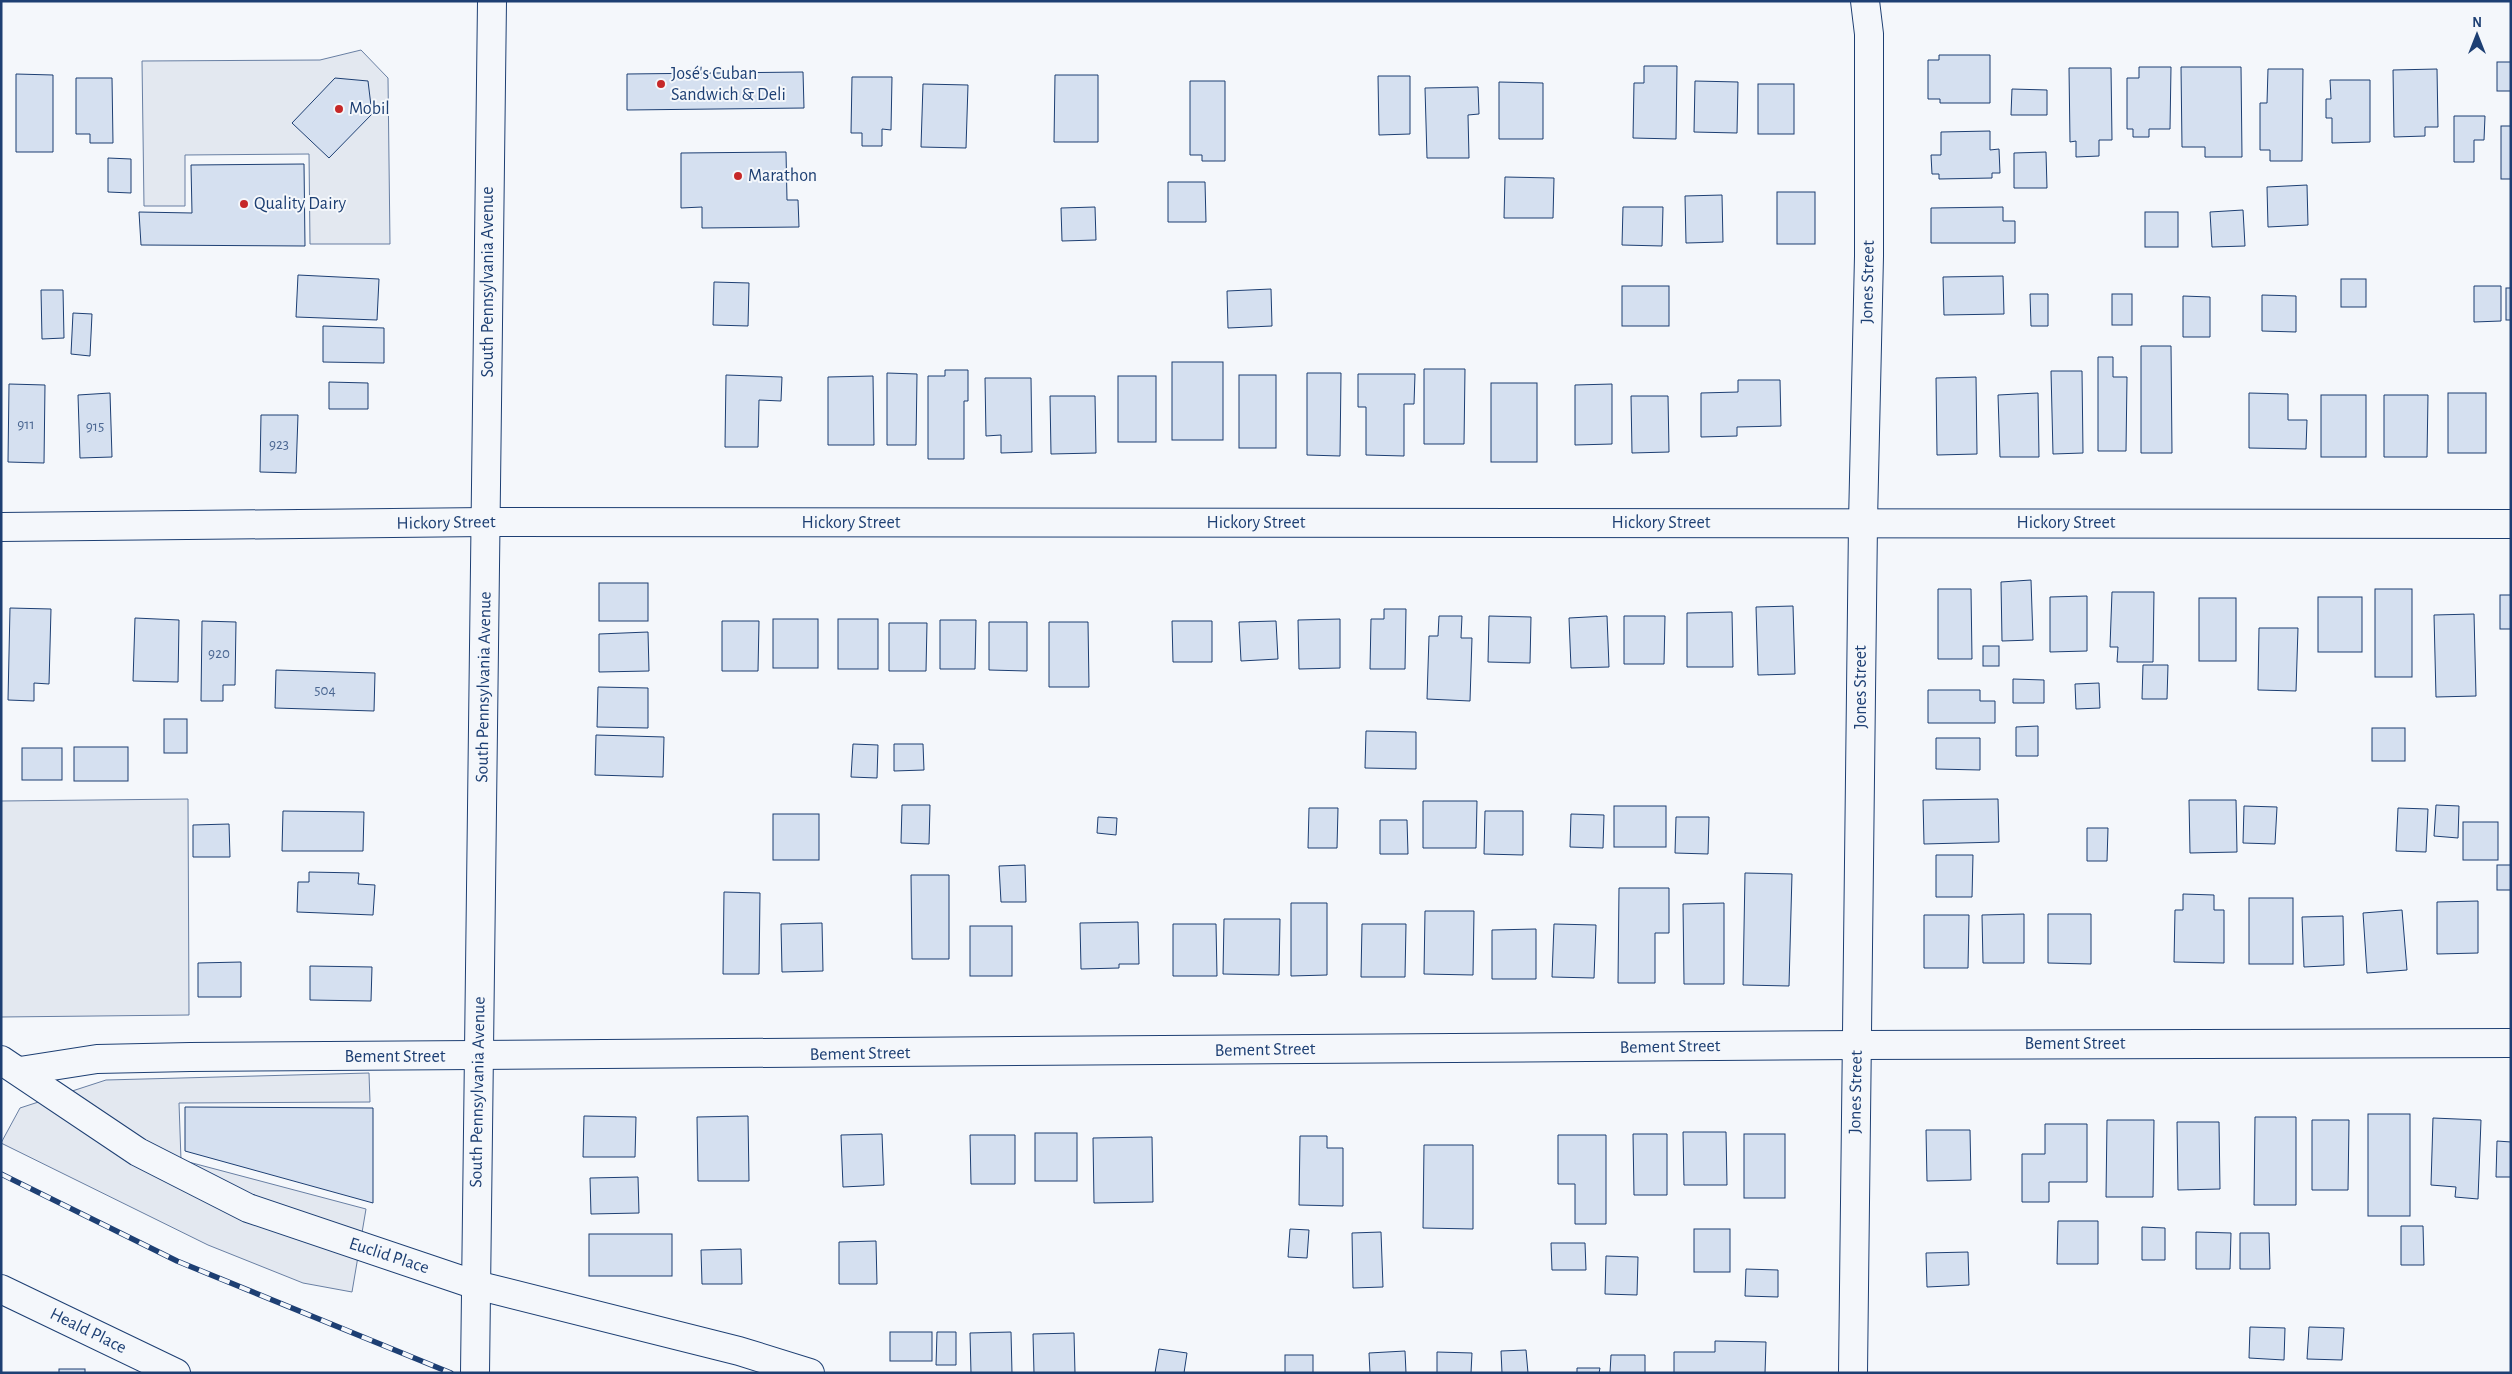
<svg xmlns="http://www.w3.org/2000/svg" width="2512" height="1374" font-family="'Alegreya Sans',sans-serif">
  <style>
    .parking { fill: #e3e8f0; stroke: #687fa3 }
    .building { fill: #d5e0f0; stroke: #1d3f73 }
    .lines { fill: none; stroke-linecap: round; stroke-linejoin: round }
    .minor-casing { stroke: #1d3f73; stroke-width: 30 }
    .major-casing { stroke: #1d3f73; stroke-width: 30 }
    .minor { stroke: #f4f7fb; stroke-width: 28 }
    .major { stroke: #f4f7fb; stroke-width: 28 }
    .rail-casing { stroke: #1d3f73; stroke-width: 5.5 }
    .rail { stroke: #f4f7fb; stroke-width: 4; stroke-dasharray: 11; stroke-linecap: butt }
    .poi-dot { fill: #c62828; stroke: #f4f7fb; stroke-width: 2 }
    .labels { text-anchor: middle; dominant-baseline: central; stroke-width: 4; stroke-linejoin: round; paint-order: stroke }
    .number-label { font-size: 15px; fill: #4b6792 }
    .poi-label { font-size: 18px; fill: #1d3f73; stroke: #f4f7fb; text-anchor: start }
    .street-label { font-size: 18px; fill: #1d3f73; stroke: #f4f7fb }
  </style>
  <rect width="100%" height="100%" fill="#f4f7fb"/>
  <g class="parking">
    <polygon points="361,50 388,78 390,244 310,244 309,154 185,155 185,206 144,206 142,61 320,60"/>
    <polygon points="188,799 189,1015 1,1017 1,801"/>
    <polygon points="369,1073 370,1102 179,1103 181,1160 366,1209 352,1292 303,1283 208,1245 1,1143 20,1108 106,1080"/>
  </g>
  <g class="building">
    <polygon points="1939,55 1990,55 1990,103 1940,103 1940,99 1928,99 1928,60 1939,60"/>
    <rect x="2497" y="62" width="14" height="29"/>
    <polygon points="1644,66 1677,66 1676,139 1633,138 1634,83 1644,83"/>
    <polygon points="2139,67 2171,67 2170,129 2149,129 2149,137 2133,137 2133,129 2127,129 2127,78 2139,78"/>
    <polygon points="2181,67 2241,67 2242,157 2205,157 2205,147 2182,147"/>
    <polygon points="2069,68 2111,68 2112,140 2099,140 2099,156 2076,157 2076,141 2070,142"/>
    <polygon points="2268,69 2303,69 2302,161 2270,161 2270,150 2260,150 2260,103 2267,103"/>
    <polygon points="2437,69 2438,127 2425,127 2425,136 2394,137 2393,70"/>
    <polygon points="803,72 804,108 627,110 627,74"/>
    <polygon points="16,74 53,75 53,152 16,152"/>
    <polygon points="1055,75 1098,75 1098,142 1054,142"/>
    <polygon points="1378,76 1410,76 1410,134 1379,135"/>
    <polygon points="852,77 892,77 891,130 882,129 882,146 862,146 862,133 851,133"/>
    <polygon points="76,78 112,78 113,143 90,143 90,134 76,134"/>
    <polygon points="335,78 368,81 372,114 329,158 292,123"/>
    <polygon points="2330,80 2370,80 2370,142 2332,143 2332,118 2326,118 2326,99 2331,99"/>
    <polygon points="1190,81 1225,81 1225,161 1202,161 1202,155 1190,155"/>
    <polygon points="1695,81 1738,82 1737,133 1694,132"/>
    <polygon points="1499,82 1543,83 1543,139 1499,139"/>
    <polygon points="923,84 968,85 966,148 921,147"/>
    <rect x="1758" y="84" width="36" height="50"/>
    <polygon points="1478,87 1479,114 1468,115 1469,158 1427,158 1425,88"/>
    <polygon points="2012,89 2047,90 2047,115 2011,115"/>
    <polygon points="2454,116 2485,116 2484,140 2474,140 2474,162 2454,162"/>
    <rect x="2501" y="126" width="10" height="53"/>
    <polygon points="1990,131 1990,150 1999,149 2000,173 1992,173 1992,178 1939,179 1939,174 1932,174 1931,155 1941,155 1941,132"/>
    <polygon points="786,152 787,200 798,200 799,227 702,228 702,207 681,208 681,153"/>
    <polygon points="2046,152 2047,188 2014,188 2014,153"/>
    <polygon points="108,158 131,159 131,193 108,192"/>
    <polygon points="304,164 305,246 141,245 139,212 192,213 191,165"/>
    <polygon points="1505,177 1554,178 1553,218 1504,218"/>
    <polygon points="1168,182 1205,182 1206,222 1168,222"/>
    <polygon points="2307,185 2308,225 2268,227 2267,187"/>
    <rect x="1777" y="192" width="38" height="52"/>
    <polygon points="1722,195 1723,242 1686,243 1685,196"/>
    <polygon points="1095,207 1096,240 1062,241 1061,208"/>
    <polygon points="1623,207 1663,207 1662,246 1622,245"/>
    <polygon points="2003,207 2003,221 2015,221 2015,243 1931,243 1931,208"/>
    <polygon points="2243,210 2245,246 2212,247 2210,212"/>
    <rect x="2145" y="212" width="33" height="35"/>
    <polygon points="298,275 379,279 377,320 296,317"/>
    <polygon points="2003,276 2004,314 1944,315 1943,277"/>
    <rect x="2341" y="279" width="25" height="28"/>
    <polygon points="714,282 749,283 748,326 713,325"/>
    <rect x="1622" y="286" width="47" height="40"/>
    <polygon points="2474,286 2501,286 2501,321 2474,322"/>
    <rect x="2506" y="288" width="5" height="32"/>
    <polygon points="1271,289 1272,326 1228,328 1227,291"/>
    <polygon points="41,290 63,290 64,338 42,339"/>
    <polygon points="2030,294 2048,294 2048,326 2031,326"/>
    <rect x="2112" y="294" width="20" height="31"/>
    <polygon points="2262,295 2296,296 2296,332 2262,331"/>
    <polygon points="2183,296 2210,297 2210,337 2183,337"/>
    <polygon points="73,313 92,314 90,356 71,354"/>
    <polygon points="323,326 384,328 384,363 323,362"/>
    <polygon points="2141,346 2171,346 2172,453 2141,453"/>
    <polygon points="2098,357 2113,357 2113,377 2127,377 2126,451 2098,451"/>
    <rect x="1172" y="362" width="51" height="78"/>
    <polygon points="1424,369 1465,369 1464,444 1424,444"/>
    <polygon points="945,370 968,370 968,401 964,401 964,459 928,459 928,376 945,376"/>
    <polygon points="2051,371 2082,371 2083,453 2053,454"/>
    <polygon points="887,373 917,374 916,445 887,445"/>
    <polygon points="1307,373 1341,373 1340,456 1307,455"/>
    <polygon points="1358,374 1415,374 1414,404 1404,404 1404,456 1366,455 1366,407 1358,407"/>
    <polygon points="726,375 782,377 781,401 759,400 758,447 725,447"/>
    <rect x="1239" y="375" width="37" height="73"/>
    <polygon points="873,376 874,445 828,445 828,377"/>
    <rect x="1118" y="376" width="38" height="66"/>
    <polygon points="1976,377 1977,454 1937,455 1936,378"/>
    <polygon points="985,378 1031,378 1032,452 1001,453 1001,435 986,436"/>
    <polygon points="1738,380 1780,380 1781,426 1737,427 1737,436 1701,437 1701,393 1738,392"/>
    <polygon points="329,382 368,383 368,409 329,409"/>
    <rect x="1491" y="383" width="46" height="79"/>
    <polygon points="9,384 45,385 44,463 8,462"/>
    <polygon points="1612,384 1612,444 1575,445 1575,385"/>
    <polygon points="110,393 112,457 80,458 78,395"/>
    <polygon points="2038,393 2039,457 2000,457 1998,395"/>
    <polygon points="2249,393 2288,394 2288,420 2307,420 2306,449 2249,448"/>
    <rect x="2448" y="393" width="38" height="60"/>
    <rect x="2321" y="395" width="45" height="62"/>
    <polygon points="2384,395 2428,395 2427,457 2384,457"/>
    <polygon points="1050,396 1095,396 1096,453 1051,454"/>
    <polygon points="1631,396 1668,396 1669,452 1632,453"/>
    <polygon points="261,415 298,415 296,473 260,472"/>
    <polygon points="2031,580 2033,640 2002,641 2001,582"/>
    <rect x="599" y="583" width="49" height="38"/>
    <polygon points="1938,589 1971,589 1972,659 1938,659"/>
    <rect x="2375" y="589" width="37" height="88"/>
    <polygon points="2112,592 2154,592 2153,662 2117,662 2118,647 2110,647"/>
    <rect x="2500" y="595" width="11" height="34"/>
    <polygon points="2087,596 2087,651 2050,652 2050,597"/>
    <rect x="2318" y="597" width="44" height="55"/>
    <rect x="2199" y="598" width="37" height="63"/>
    <polygon points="1793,606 1795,674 1758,675 1756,607"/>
    <polygon points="10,608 51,609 49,684 34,683 34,701 8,700"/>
    <polygon points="1384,609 1406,609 1405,669 1370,669 1371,619 1384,619"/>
    <polygon points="1732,612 1733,667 1687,667 1687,613"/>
    <polygon points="2474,614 2476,696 2436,697 2434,615"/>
    <polygon points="1439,616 1462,616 1461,638 1472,638 1470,701 1427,699 1429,636 1438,636"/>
    <polygon points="1489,616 1531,617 1530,663 1488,662"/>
    <polygon points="1607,616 1609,667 1571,668 1569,618"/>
    <polygon points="1624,616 1665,616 1664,664 1624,664"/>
    <polygon points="135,618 179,620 178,682 133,681"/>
    <rect x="773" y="619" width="45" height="49"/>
    <rect x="838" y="619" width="40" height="50"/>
    <polygon points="1340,619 1340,668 1299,669 1298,620"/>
    <polygon points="940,620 976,620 975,669 940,669"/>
    <polygon points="202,621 236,622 235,685 223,685 223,701 201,701"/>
    <polygon points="722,621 759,621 758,671 722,671"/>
    <polygon points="1172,621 1212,621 1212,662 1173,662"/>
    <polygon points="1276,621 1278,659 1241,661 1239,622"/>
    <polygon points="989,622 1027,622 1027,671 989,670"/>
    <polygon points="1049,622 1088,622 1089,687 1049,687"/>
    <polygon points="889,623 927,623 926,671 889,671"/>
    <polygon points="2259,628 2298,628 2296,691 2258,690"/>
    <polygon points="648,632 649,671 599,672 599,634"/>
    <rect x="1983" y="646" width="16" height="20"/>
    <polygon points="2143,665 2168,665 2167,699 2142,699"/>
    <polygon points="276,670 375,673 374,711 275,708"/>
    <polygon points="2013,679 2044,680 2044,703 2013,703"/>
    <polygon points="2099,683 2100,708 2076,709 2075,684"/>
    <polygon points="598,687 648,688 648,728 597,727"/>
    <polygon points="1928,690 1980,690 1980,701 1995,701 1995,723 1928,723"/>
    <rect x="164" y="719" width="23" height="34"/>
    <polygon points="2038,726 2038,756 2016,756 2016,727"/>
    <rect x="2372" y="728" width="33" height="33"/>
    <polygon points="1366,731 1416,732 1416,769 1365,768"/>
    <polygon points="596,735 664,737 663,777 595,775"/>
    <polygon points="1936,738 1980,738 1980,770 1936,769"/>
    <polygon points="853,744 878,745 877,778 851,777"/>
    <polygon points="894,744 923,744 924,770 894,771"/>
    <rect x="74" y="747" width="54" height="34"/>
    <rect x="22" y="748" width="40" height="32"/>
    <polygon points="1998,799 1999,842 1924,844 1923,800"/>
    <polygon points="2189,800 2236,800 2237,852 2190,853"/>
    <polygon points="1423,801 1477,801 1476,848 1423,848"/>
    <polygon points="902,805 930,805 929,844 901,843"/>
    <polygon points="2436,805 2459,806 2458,838 2434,836"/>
    <rect x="1614" y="806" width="52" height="41"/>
    <polygon points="2244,806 2277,807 2275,844 2243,843"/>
    <polygon points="1309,808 1338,808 1337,848 1308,848"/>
    <polygon points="2398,808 2428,809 2426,852 2396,851"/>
    <polygon points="283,811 364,812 363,851 282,851"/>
    <polygon points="1485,811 1523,811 1523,855 1484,854"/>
    <rect x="773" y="814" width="46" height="46"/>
    <polygon points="1571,814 1604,815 1603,848 1570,847"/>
    <polygon points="1098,817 1117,818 1116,835 1097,833"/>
    <polygon points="1676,817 1709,817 1708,854 1675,853"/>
    <polygon points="1380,820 1407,820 1408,854 1380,854"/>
    <rect x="2463" y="822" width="35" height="38"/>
    <polygon points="229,824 230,857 193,857 193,825"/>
    <polygon points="2087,828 2108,828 2107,861 2087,861"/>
    <polygon points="1936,855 1973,855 1972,897 1936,897"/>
    <polygon points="1025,865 1026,902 1001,902 999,866"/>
    <rect x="2497" y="865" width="14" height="25"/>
    <polygon points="309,872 359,873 358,884 375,885 373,915 297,912 298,882 309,882"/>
    <polygon points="1745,873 1792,874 1789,986 1743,985"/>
    <polygon points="911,875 949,875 949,959 912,959"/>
    <polygon points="1619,888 1669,888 1669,933 1655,933 1655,983 1618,983"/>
    <polygon points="724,892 760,893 759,974 723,974"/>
    <polygon points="2183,894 2214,895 2214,910 2224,910 2224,963 2174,962 2175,910 2183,910"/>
    <rect x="2249" y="898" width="44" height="66"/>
    <polygon points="2478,901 2478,953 2437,954 2437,902"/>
    <polygon points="1291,903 1327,903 1327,975 1291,976"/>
    <polygon points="1724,903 1724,984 1684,984 1683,904"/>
    <polygon points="2402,910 2407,970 2367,973 2363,913"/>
    <polygon points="1425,911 1474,911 1473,975 1424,974"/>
    <polygon points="2024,914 2024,963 1983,963 1982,915"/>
    <polygon points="2048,914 2091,914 2091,964 2048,963"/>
    <polygon points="1924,915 1969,915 1968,968 1924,968"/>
    <polygon points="2343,916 2344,965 2304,967 2302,917"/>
    <polygon points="1224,919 1280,919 1279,975 1223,974"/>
    <polygon points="1138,922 1139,964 1119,964 1119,968 1081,969 1080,923"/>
    <polygon points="822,923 823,971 782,972 781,924"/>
    <polygon points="1173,924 1216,924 1217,976 1173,976"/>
    <polygon points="1362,924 1406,924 1405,977 1361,977"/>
    <polygon points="1554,924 1596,925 1594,978 1552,977"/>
    <rect x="970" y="926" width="42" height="50"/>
    <polygon points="1536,929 1536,979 1492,979 1492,930"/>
    <polygon points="241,962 241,997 198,997 198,963"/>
    <polygon points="310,966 372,967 371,1001 310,1000"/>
    <polygon points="185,1107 373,1108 373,1203 185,1151"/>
    <rect x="2368" y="1114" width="42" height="102"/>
    <polygon points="584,1116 636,1117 635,1157 583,1157"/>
    <polygon points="748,1116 749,1181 698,1181 697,1117"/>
    <polygon points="2255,1117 2296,1117 2296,1205 2254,1205"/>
    <polygon points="2433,1118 2481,1120 2478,1199 2455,1197 2456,1187 2431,1185"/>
    <polygon points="2107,1120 2154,1120 2153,1197 2106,1197"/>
    <polygon points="2312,1120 2349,1120 2348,1190 2312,1190"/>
    <polygon points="2177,1122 2219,1122 2220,1189 2178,1190"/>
    <polygon points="2045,1124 2087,1124 2087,1182 2049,1182 2049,1202 2022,1202 2022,1154 2045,1154"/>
    <polygon points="1926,1130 1970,1130 1971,1180 1927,1181"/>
    <polygon points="1683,1132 1726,1132 1727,1185 1684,1185"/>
    <rect x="1035" y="1133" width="42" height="48"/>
    <polygon points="882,1134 884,1185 843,1187 841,1135"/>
    <polygon points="1633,1134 1667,1134 1667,1195 1634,1195"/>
    <rect x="1744" y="1134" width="41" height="64"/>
    <polygon points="970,1135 1015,1135 1015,1184 971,1184"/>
    <polygon points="1558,1135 1606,1135 1606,1224 1575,1224 1575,1184 1558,1184"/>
    <polygon points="1300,1136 1327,1136 1327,1148 1343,1148 1343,1206 1299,1205"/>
    <polygon points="1152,1137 1153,1202 1094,1203 1093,1138"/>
    <polygon points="2497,1141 2511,1142 2511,1177 2496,1177"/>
    <polygon points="1424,1145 1473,1145 1473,1229 1423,1228"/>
    <polygon points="638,1177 639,1213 591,1214 590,1178"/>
    <polygon points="2058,1221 2098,1221 2098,1264 2057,1264"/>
    <polygon points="2401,1226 2423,1226 2424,1265 2401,1265"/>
    <polygon points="2142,1227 2165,1228 2165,1260 2142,1260"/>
    <polygon points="1290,1229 1309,1230 1307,1258 1288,1257"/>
    <rect x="1694" y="1229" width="36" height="43"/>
    <polygon points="1381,1232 1383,1287 1353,1288 1352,1233"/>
    <polygon points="2196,1232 2231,1233 2230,1269 2196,1269"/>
    <polygon points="2240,1233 2269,1233 2270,1269 2240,1269"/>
    <rect x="589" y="1234" width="83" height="42"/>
    <polygon points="876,1241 877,1284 839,1284 839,1242"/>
    <polygon points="1551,1243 1585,1243 1586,1270 1552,1270"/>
    <polygon points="741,1249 742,1284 702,1284 701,1250"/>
    <polygon points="1968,1252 1969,1285 1927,1287 1926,1253"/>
    <polygon points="1606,1256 1638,1257 1637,1295 1605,1294"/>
    <polygon points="1746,1269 1778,1270 1778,1297 1745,1296"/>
    <polygon points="2250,1327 2285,1328 2284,1360 2249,1358"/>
    <polygon points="2309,1327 2344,1328 2342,1360 2307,1359"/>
    <rect x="890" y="1332" width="42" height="29"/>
    <polygon points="937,1332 956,1332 956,1365 936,1365"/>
    <polygon points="1011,1332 1012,1373 971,1373 970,1333"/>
    <polygon points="1074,1333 1075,1373 1034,1373 1033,1334"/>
    <polygon points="1715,1341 1766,1342 1765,1373 1674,1373 1674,1352 1715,1352"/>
    <polygon points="1159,1349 1187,1353 1184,1373 1155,1373"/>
    <polygon points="1526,1350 1528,1373 1502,1373 1501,1351"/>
    <polygon points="1405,1351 1406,1373 1370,1373 1369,1353"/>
    <polygon points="1437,1352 1472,1353 1471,1373 1437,1373"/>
    <rect x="1285" y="1355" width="28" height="18"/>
    <polygon points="1611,1355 1645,1355 1645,1373 1610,1373"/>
    <polygon points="1577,1368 1600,1368 1599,1373 1577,1373"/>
    <rect x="59" y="1369" width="26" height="4"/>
  </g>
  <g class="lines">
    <defs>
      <g id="minor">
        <polyline points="1,527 486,522 2511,524"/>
        <polyline points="1,1060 138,1152 248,1208 476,1285 739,1351 810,1373"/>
        <polyline points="20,1071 97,1059 190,1057 1857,1045 2511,1043"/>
        <polyline points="1,1289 176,1373"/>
        <polyline points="1853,1373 1863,522 1869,256 1869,34 1865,1"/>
      </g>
      <polyline id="major" points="475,1373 492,1"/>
    </defs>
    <use href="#minor" class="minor-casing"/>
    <use href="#major" class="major-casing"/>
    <use href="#minor" class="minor"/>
    <use href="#major" class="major"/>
    <defs>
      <polyline id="rail" points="1,1174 177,1261 451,1373"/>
    </defs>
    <use href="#rail" class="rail-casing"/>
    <use href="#rail" class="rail"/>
  </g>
  <g class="poi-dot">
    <circle cx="661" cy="84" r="5"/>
    <circle cx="339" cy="109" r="5"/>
    <circle cx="738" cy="176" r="5"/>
    <circle cx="244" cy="204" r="5"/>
  </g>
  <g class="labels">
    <g class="number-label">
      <text x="26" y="424">911</text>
      <text x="95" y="426">915</text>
      <text x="279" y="444">923</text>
      <text x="219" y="653">920</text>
      <text x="325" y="690">504</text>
    </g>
    <g class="poi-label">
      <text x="671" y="74">José's Cuban<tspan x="671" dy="21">Sandwich &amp; Deli</tspan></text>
      <text x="349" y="109">Mobil</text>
      <text x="748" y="176">Marathon</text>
      <text x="254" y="204">Quality Dairy</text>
    </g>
    <g class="street-label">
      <text transform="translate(488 282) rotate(-90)">South Pennsylvania Avenue</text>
      <text transform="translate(1868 282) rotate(-89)">Jones Street</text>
      <text transform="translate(446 523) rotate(-1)">Hickory Street</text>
      <text x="851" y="523">Hickory Street</text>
      <text x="1256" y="523">Hickory Street</text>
      <text x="1661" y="523">Hickory Street</text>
      <text x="2066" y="523">Hickory Street</text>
      <text transform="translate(484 687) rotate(-89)">South Pennsylvania Avenue</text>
      <text transform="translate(1861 687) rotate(-90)">Jones Street</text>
      <text x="2075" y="1044">Bement Street</text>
      <text transform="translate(1670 1047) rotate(-1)">Bement Street</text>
      <text transform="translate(1265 1050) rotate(-1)">Bement Street</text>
      <text transform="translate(860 1054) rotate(-1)">Bement Street</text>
      <text x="395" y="1057">Bement Street</text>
      <text transform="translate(478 1092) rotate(-89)">South Pennsylvania Avenue</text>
      <text transform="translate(1856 1092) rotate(-89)">Jones Street</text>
      <text transform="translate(389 1256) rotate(18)">Euclid Place</text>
      <text transform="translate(88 1331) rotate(26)">Heald Place</text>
    </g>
  </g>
  <rect width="2512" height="1374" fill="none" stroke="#1d3f73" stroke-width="5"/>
  <g transform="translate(2477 35)" stroke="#f4f7fb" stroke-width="4" paint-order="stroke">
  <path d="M0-4L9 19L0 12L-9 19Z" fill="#1d3f73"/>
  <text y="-8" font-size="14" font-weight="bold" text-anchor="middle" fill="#1d3f73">N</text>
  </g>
</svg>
